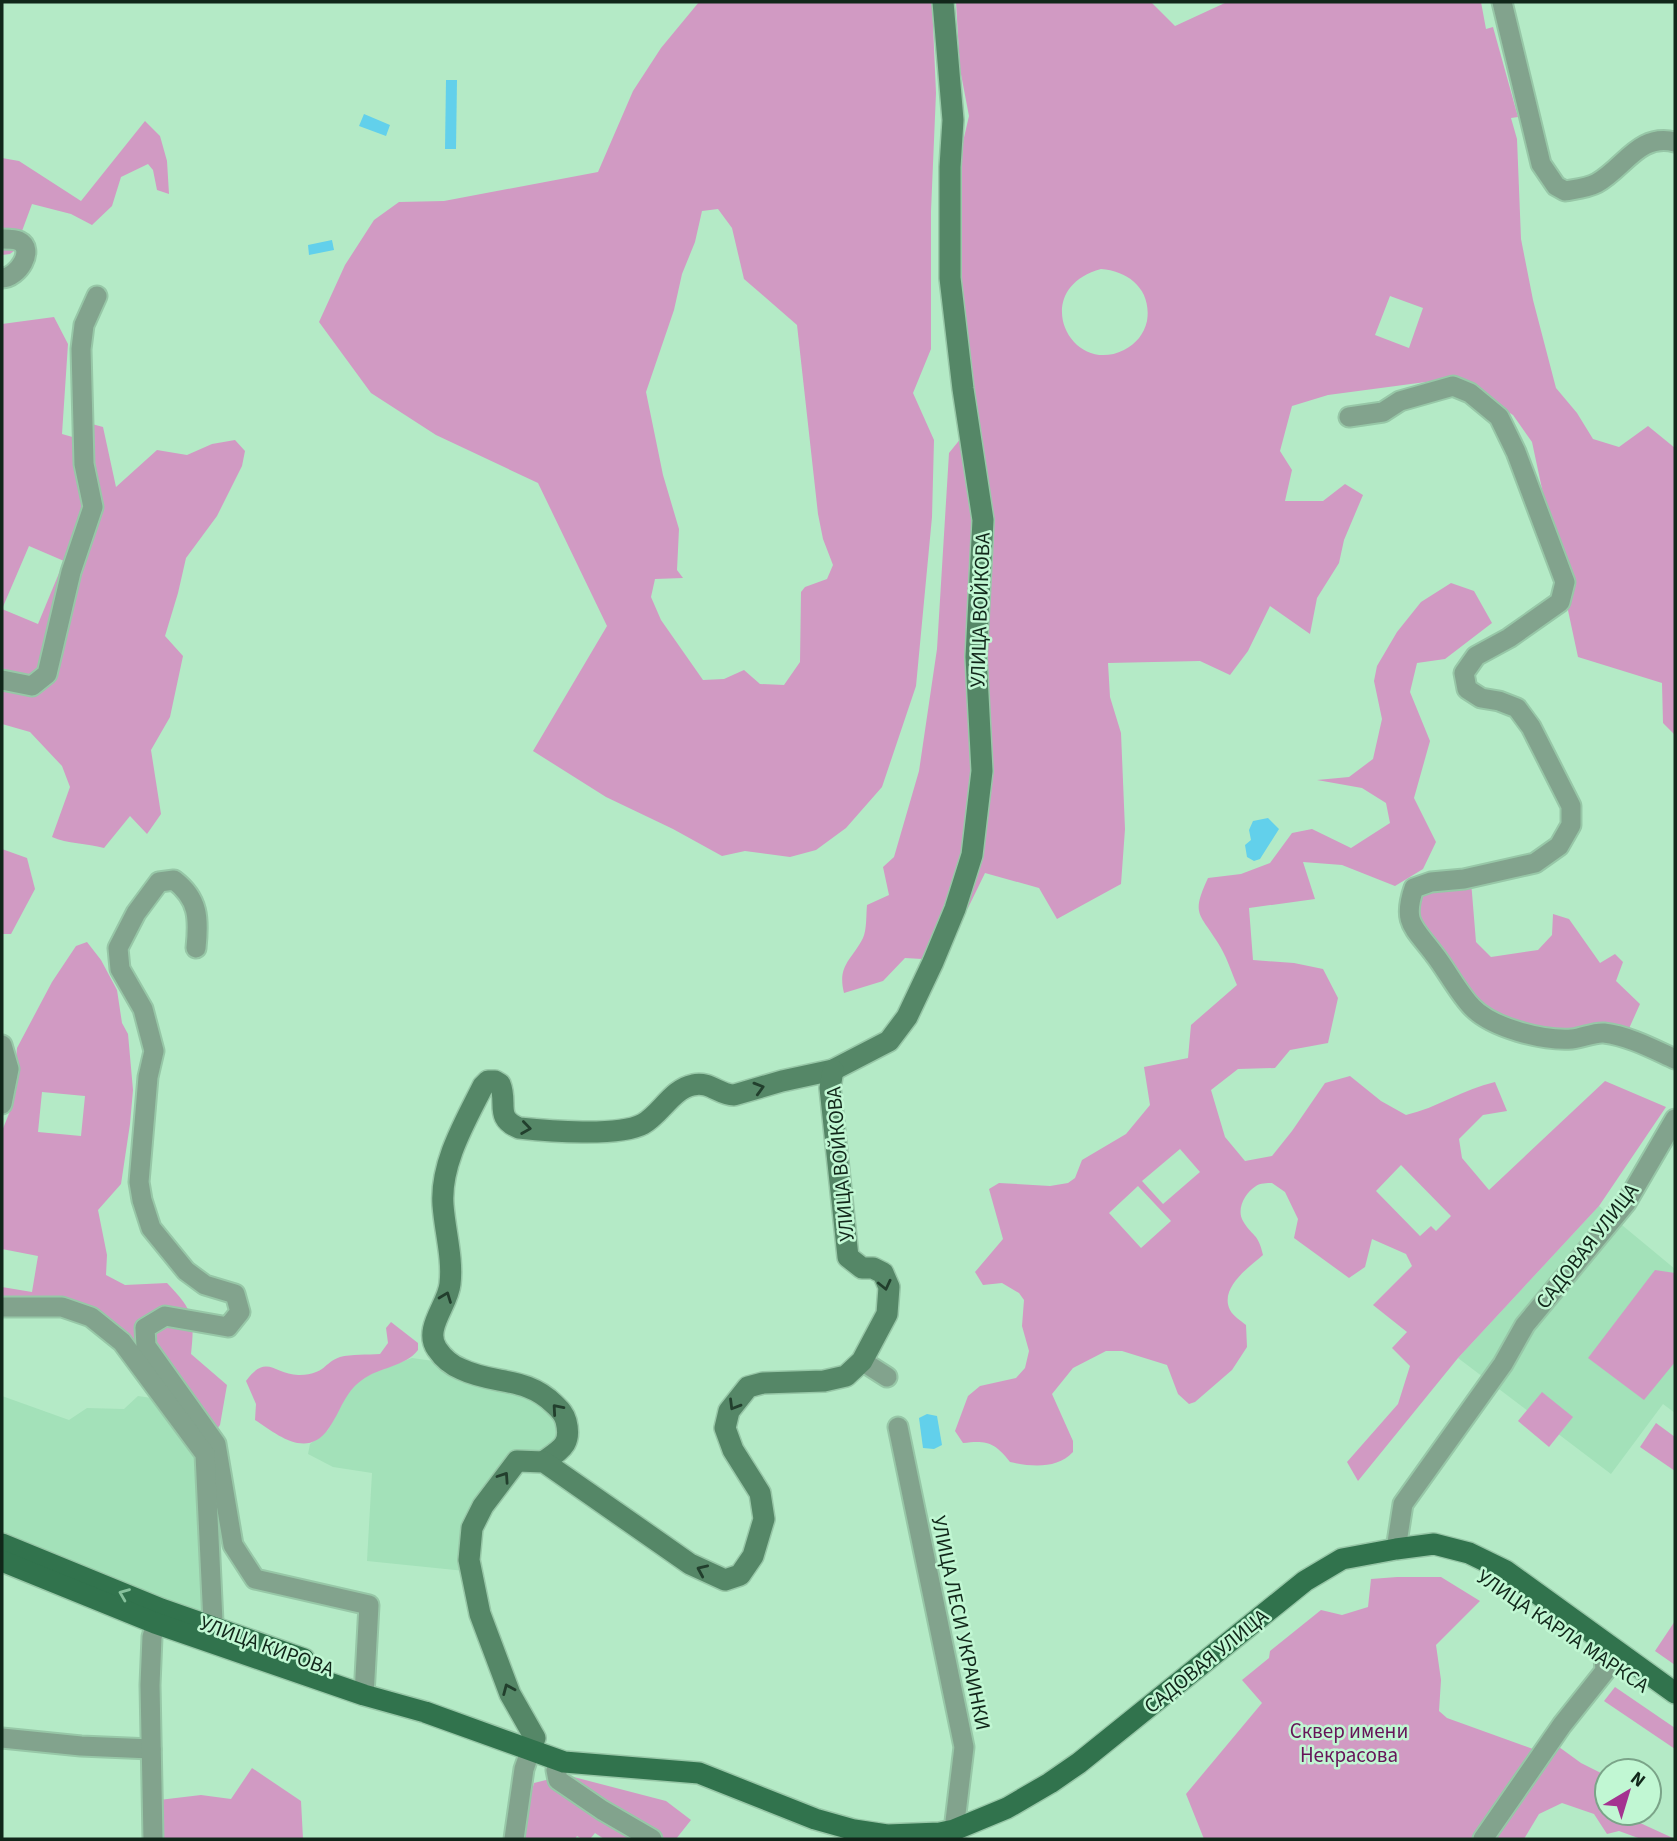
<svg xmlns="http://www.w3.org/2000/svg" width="1677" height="1841" font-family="'Source Sans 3',sans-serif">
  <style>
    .built { fill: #a3e1b9 }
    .green { fill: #d19ac3; fill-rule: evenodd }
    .water { fill: #62d0eb }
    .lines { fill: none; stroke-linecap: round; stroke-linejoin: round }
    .street-casing { stroke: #97c7a7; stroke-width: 23 }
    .secondary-casing { stroke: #97c7a7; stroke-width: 24 }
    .primary-casing { stroke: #97c7a7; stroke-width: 24 }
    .street { stroke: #82a38d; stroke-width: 19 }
    .secondary { stroke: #558767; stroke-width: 21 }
    .primary { stroke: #31734d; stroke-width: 21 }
    .oneway { stroke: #223f2d }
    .oneway2 { stroke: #87c29d }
    .labels { text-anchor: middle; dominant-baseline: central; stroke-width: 5; stroke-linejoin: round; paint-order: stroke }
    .street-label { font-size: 21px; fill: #11271a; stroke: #c1f7d3 }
    .park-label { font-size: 21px; fill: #661558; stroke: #c1f7d3 }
  </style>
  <rect width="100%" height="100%" fill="#b4eac6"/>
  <g class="built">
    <polygon points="1599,1206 1675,1269 1675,1413 1663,1404 1611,1474 1458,1358"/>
    <polygon points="412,1358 441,1362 516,1386 561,1418 561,1445 531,1455 479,1503 465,1571 367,1561 372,1473 333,1467 308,1454 310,1444 328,1430 346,1395 357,1383 367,1375"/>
    <polygon points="2,1396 69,1420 87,1408 124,1409 138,1396 159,1399 193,1450 199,1495 205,1614 2,1535"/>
  </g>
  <g class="green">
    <path d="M699 2H932L936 93 931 211V349L913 393 934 440 932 517 916 686 882 787 846 828 816 850 790 857 745 851 722 856 673 829 606 797 533 751 607 626 538 483 436 435 371 393 319 322 345 265 374 220 399 202 444 201 598 172 633 91 661 48ZM718 209 732 228 744 279 797 325 818 514 823 539 833 565 827 579 805 587 801 592 800 662 784 685 760 684 744 670 724 679 703 680 661 620 651 597 655 579 683 578 677 570 679 529 663 475 646 392 674 310 682 274 695 242 702 211Z"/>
    <path d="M956 2H1151L1175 26 1227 2H1481L1486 29 1493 27 1518 117 1511 118 1517 139 1521 239 1533 300 1556 388 1577 413 1593 439 1619 447 1648 426 1675 448V735L1663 723 1662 683 1578 657 1532 442 1513 415 1456 378 1328 395 1292 406 1280 451 1292 470 1285 501H1323L1345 484 1363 495 1344 540 1339 563 1317 598 1310 634 1270 606 1248 651 1230 675 1200 661 1108 663 1110 697 1121 733 1125 829 1121 884 1057 919 1039 888 985 873 968 908 922 959 905 958 883 981 844 993C837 965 852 960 863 938 867 929 866 915 867 905L889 895 883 867 894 857 919 771 937 649 949 453 974 422 959 255V159L969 116 960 69ZM1101 269C1129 271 1152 290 1147 321 1144 334 1136 344 1124 350 1070 377 1028 289 1101 269ZM1390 296 1423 308 1409 348 1375 335Z"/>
    <polygon points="145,121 160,136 167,161 169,194 157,190 153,170 148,164 121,177 112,206 92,225 71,214 32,204 15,250 10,254 2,255 2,158 19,161 81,201"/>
    <path d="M54 317 68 344 62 434 83 440 92 424 103 427 116 487 157 450 187 455 212 444 235 440 245 451 242 466 217 516 186 558 178 593 165 636 183 656 170 717 151 750 161 814 147 834 130 816 104 848C87 843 67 844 52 837L70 787 62 766 30 732 2 724V324ZM29 546 64 561 38 624 2 609Z"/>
    <path d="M1451 583 1474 591 1492 623 1445 659 1417 663 1410 692 1430 741 1414 798 1436 842 1423 869 1395 886 1342 865 1303 862 1315 899 1249 908 1253 960 1294 963 1323 969 1338 998 1328 1043 1290 1050 1275 1068 1238 1069 1211 1090 1225 1137 1245 1161 1272 1156 1292 1131 1325 1083 1350 1076 1381 1101 1406 1115C1437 1108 1463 1089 1495 1082L1507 1111 1483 1115 1459 1139 1462 1158 1489 1190 1605 1081 1666 1107 1599 1206 1458 1358 1358 1481 1347 1462 1398 1404 1410 1366 1392 1348 1407 1332 1373 1305 1412 1266 1406 1254 1372 1239 1365 1267 1349 1278 1294 1238 1298 1219 1285 1192 1272 1183C1267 1183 1260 1183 1256 1186 1245 1193 1236 1209 1243 1221 1252 1237 1258 1232 1263 1255 1249 1267 1219 1288 1230 1310 1233 1316 1241 1321 1246 1325L1247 1347 1232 1370 1195 1402 1189 1404 1178 1394 1167 1365 1122 1351H1106L1073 1368 1052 1394 1073 1441V1452C1057 1469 1032 1467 1010 1462 995 1442 986 1440 963 1443L955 1431 968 1396 980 1386 1016 1378 1025 1368 1029 1351 1022 1326 1024 1300 1019 1293 1002 1283 983 1285 975 1272 1003 1239 989 1189 999 1183 1050 1186 1068 1183 1075 1178 1082 1160 1126 1134 1150 1105 1144 1067 1188 1058 1191 1025 1237 985C1231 971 1226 955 1218 943 1199 912 1191 915 1208 878L1241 874 1270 863 1292 833 1312 829 1351 848 1390 823 1386 803 1362 788 1317 780 1349 777 1373 759 1382 719 1374 681 1377 666 1397 632 1421 602ZM1180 1149 1200 1172 1163 1204 1142 1181ZM1401 1165 1451 1216 1436 1231 1431 1226 1420 1236 1376 1191ZM1138 1186 1171 1221 1141 1248 1109 1213Z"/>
    <polygon points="2,849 27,858 35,889 11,934 2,934"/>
    <polygon points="1471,881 1476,942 1491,957 1538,950 1552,935 1553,914 1569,919 1600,963 1615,954 1623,962 1616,981 1640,1004 1627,1033 1572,1033 1510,1022 1475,1000 1416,921 1420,891"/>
    <path d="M87 942 101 960 117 990 122 1023 128 1034 133 1090 130 1124 121 1184 98 1210 107 1255 106 1275 125 1285 167 1283C193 1310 195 1317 191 1354L227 1385 220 1425 213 1434 124 1333 2 1299V1287L32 1292 38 1256 2 1249V1131L12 1106 17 1048 52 982 76 946ZM42 1092 85 1096 81 1136 38 1132Z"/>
    <polygon points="1655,1270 1675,1273 1675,1362 1644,1400 1588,1358"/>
    <path d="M391 1322 418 1343V1350C405 1367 379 1367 362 1380 344 1393 341 1411 329 1428 307 1460 278 1435 255 1420L256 1404 246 1381C267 1352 275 1376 300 1375 326 1374 323 1363 340 1357 351 1354 368 1355 380 1354L388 1343 386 1328Z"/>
    <polygon points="1542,1392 1573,1417 1549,1447 1518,1421"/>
    <polygon points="1656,1423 1675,1437 1675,1471 1640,1447"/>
    <polygon points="1397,1577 1441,1577 1480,1601 1436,1645 1441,1680 1439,1711 1447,1718 1544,1753 1477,1839 1204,1839 1186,1794 1262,1703 1242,1680 1269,1658 1270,1651 1321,1610 1342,1615 1368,1607 1371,1579"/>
    <polygon points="1675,1621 1675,1665 1655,1651"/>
    <polygon points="1615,1687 1675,1728 1675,1749 1604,1701"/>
    <polygon points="1559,1747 1581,1763 1607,1776 1607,1813 1641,1813 1638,1822 1675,1839 1641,1839 1619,1831 1607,1834 1594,1814 1562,1803 1539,1814 1524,1839 1494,1839"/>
    <polygon points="252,1768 301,1801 303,1839 161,1839 159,1800 201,1795 231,1799"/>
    <polygon points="566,1775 666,1801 691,1820 676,1839 604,1839 595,1833 590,1839 582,1839 577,1836 575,1839 525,1839 526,1813 534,1783"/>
  </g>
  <g class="water">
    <polygon points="446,80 457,80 456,149 445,149"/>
    <polygon points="364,114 390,125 386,136 359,126"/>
    <polygon points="332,240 334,250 309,255 308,245"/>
    <polygon points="1268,818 1279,829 1260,859 1254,861 1247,857 1245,845 1251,840 1249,830 1253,821"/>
    <polygon points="927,1414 937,1416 942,1445 934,1449 923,1448 919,1418"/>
  </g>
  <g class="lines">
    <defs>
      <g id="street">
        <path d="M1502 2 1541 164 1556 186 1565 191C1576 189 1588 188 1597 183 1625 167 1639 133 1675 142"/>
        <path d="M2 239C7 239 15 239 19 241 36 249 18 278 2 278"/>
        <path d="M1349 417 1383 412 1400 401 1453 386 1470 393 1499 417 1516 452 1565 582 1560 602 1509 638 1476 656 1464 673 1467 689 1481 698 1499 701 1517 708 1531 727 1571 806V825L1559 846 1535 863 1464 879 1431 882 1414 888C1402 923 1414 927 1434 954 1446 969 1459 994 1472 1007 1492 1028 1543 1041 1572 1039 1583 1038 1594 1032 1604 1033 1629 1036 1653 1049 1675 1059"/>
        <polyline points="2,680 32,686 47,674 71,572 93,507 84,464 81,349 84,325 97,296"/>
        <path d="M196 948C199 919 199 899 174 880L159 882 136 913 118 948 120 969 143 1009 154 1051 148 1077 139 1182 142 1200 151 1228 186 1271 205 1285 235 1294 240 1312 228 1327 165 1316 145 1328 146 1346 216 1444 233 1545 255 1579 369 1605 364 1695"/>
        <polyline points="2,1045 9,1069 2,1104"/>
        <polyline points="2,1307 62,1307 91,1317 122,1342 205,1454 213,1622 206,1640"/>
        <polyline points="862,1361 887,1377"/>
        <polyline points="898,1427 964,1747 954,1830"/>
        <polyline points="1396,1549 1403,1504 1503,1364 1525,1325 1626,1203 1675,1119"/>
        <polyline points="2,1738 81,1746 151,1749"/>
        <polyline points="564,1762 556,1770 558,1780 602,1810 652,1839"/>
        <polyline points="153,1839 150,1685 152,1637 160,1611"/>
        <polyline points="514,1839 524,1769 531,1749"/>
        <polyline points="1483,1839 1562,1725 1605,1671 1604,1657"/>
      </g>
      <g id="secondary">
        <path d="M543 1462C561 1449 572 1445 566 1421 564 1413 559 1409 554 1404 526 1376 494 1385 461 1369 451 1365 443 1358 437 1349 423 1329 448 1305 450 1284 453 1258 445 1232 443 1205 440 1164 465 1122 483 1086L488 1081H495L500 1084C508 1103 494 1118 519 1128 547 1131 619 1137 643 1124 661 1114 672 1089 693 1085 710 1081 719 1095 734 1095L782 1081 833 1070 889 1041 907 1017 933 962 955 909 972 855 982 771 976 657 983 520 963 389 950 278V167L953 120 943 2"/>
        <polyline points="531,1749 535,1738 510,1694 480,1614 469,1560 472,1528 483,1506 517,1461 544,1462 690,1564 725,1580 740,1575 753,1556 764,1519 760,1493 733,1450 725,1428 729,1411 748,1387 763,1383 824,1381 846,1376 862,1361 887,1314 889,1287 883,1273 873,1268 862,1268 848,1257 830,1088 833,1070"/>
      </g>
      <g id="primary">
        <polyline points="2,1544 161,1609 304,1659"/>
        <polyline points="2,1561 155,1623 364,1695 425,1712 564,1762 699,1773 815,1819 854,1830 887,1835 940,1833 954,1830 1007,1808 1050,1783 1079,1763 1305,1581 1342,1559 1396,1549 1434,1544 1469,1553 1506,1571 1675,1693"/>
      </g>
    </defs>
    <use href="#street" class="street-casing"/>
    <use href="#secondary" class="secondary-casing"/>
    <use href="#primary" class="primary-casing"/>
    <use href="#street" class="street"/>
    <use href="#secondary" class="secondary"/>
    <use href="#primary" class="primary"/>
  </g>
  <defs><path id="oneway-chevron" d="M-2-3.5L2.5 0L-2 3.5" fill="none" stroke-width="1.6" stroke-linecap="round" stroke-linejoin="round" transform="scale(1.75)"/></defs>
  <g class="oneway">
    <use href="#oneway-chevron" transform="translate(759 1088) rotate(-16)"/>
    <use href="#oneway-chevron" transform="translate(526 1128) rotate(8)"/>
    <use href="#oneway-chevron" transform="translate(885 1285) rotate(77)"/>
    <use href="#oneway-chevron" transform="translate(446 1297) rotate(-69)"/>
    <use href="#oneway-chevron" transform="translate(734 1405) rotate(121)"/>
    <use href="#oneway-chevron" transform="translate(557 1409) rotate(-131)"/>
    <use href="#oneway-chevron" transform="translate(504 1477) rotate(-56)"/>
    <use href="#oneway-chevron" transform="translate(702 1570) rotate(-156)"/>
    <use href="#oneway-chevron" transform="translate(508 1689) rotate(-113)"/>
  </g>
  <use class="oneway2" href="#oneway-chevron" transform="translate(124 1594) rotate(-158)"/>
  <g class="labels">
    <g class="street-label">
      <text transform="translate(980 610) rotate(-88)">УЛИЦА ВОЙКОВА</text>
      <text transform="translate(840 1164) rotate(-95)">УЛИЦА ВОЙКОВА</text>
      <text transform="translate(1587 1246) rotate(-52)">САДОВАЯ УЛИЦА</text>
      <text transform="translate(961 1623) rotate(78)">УЛИЦА ЛЕСИ УКРАИНКИ</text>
      <text transform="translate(1563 1631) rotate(34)">УЛИЦА КАРЛА МАРКСА</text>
      <text transform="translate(267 1646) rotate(20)">УЛИЦА КИРОВА</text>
      <text transform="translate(1206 1661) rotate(-39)">САДОВАЯ УЛИЦА</text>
    </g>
    <g class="park-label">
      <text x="1349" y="1731">Сквер имени<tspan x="1349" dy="24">Некрасова</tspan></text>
    </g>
  </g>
  <rect width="1677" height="1841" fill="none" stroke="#11271a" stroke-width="7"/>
  <g transform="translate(1628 1792) rotate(38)"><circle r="33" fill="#c1f7d3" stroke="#7ba489" stroke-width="2"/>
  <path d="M0-5L12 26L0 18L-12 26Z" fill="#a43390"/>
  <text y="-10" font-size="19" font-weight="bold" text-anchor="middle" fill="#11271a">N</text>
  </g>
</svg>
